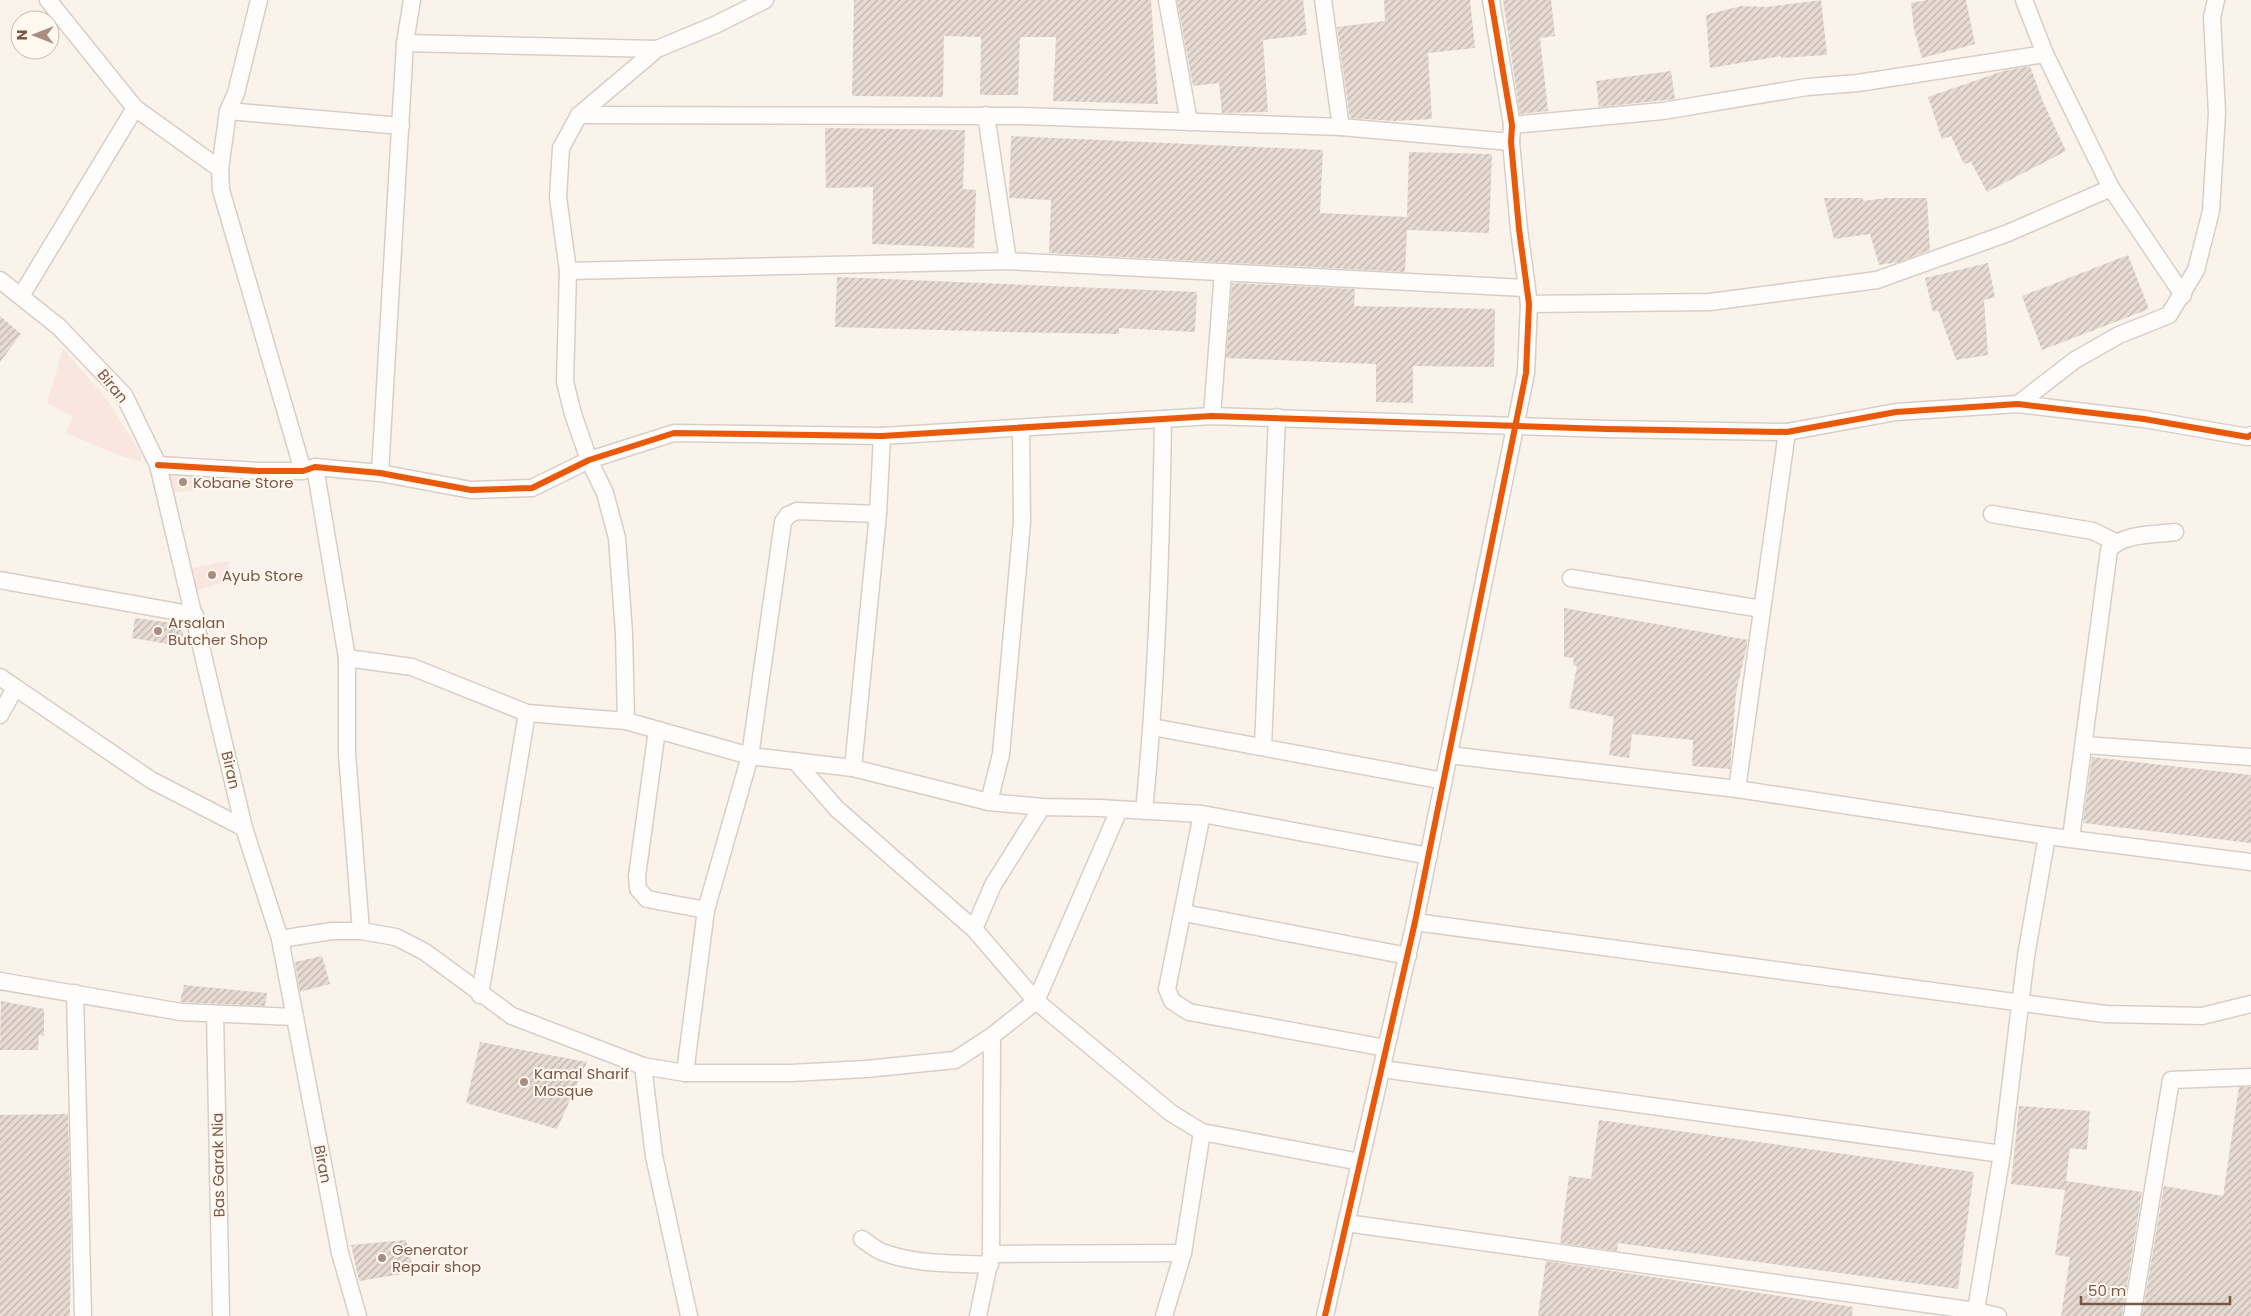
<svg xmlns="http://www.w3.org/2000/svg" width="2251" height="1316" font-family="Poppins,sans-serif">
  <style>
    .commercial { fill: #f9e7df }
    .building { fill: url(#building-hatch) }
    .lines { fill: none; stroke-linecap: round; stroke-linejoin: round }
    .minor-casing { stroke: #d8cec8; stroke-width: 19 }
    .minor { stroke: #fefdfc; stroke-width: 16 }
    .cycleway-casing { stroke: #fff8ef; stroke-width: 9 }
    .cycleway { stroke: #e8590c; stroke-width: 6 }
    .poi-dot { fill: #a78e81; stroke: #fff8ef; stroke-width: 2 }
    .labels { text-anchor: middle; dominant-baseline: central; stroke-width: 4; stroke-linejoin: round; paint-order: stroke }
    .street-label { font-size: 15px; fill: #7b5748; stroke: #fff8ef }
    .poi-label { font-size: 15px; fill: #7b5748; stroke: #fff8ef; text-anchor: start }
  </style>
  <defs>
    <pattern id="building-hatch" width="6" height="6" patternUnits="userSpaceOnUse" patternTransform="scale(1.25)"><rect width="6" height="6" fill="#e6dbd3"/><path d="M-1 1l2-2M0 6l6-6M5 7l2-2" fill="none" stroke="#bfb4ad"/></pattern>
  </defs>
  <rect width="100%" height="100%" fill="#f9f3ec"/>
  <g class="commercial">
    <polygon points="63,349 106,398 141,454 141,461 121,456 66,433 73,417 47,403"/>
    <polygon points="169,473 195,473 195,491 173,492"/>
    <polygon points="228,561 232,581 196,590 191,568"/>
  </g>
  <g class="building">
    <polygon points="854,0 1151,0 1158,104 1053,101 1056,37 1020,37 1018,95 980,95 981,37 944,36 943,97 852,96"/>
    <polygon points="1177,0 1303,0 1307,35 1263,40 1268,112 1222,113 1219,83 1193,86"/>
    <polygon points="1384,0 1470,0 1475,48 1428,53 1432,119 1394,121 1350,118 1337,27 1385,21"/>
    <polygon points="1503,0 1551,0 1555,36 1540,38 1548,111 1520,114"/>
    <polygon points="1821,0 1827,55 1781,58 1781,56 1710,68 1706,15 1741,6 1767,7"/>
    <polygon points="1927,0 1966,0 1975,44 1922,58 1914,29 1911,3"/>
    <polygon points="2030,66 2043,102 2066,151 1987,192 1971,162 1964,164 1951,136 1942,139 1928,97 2003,71"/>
    <polygon points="1671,71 1675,99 1599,107 1596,81"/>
    <polygon points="825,128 965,130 963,189 976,190 974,248 872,244 873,187 826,188"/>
    <polygon points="1011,136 1323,150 1320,213 1407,217 1409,152 1492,154 1489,233 1407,230 1405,272 1049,253 1051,200 1009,198"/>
    <polygon points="1824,198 1863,198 1863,201 1887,198 1927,198 1930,250 1899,262 1879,265 1870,234 1834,239"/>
    <polygon points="2128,255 2149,309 2042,350 2022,296"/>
    <polygon points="1988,263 1995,297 1984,300 1988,355 1956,360 1938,310 1933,312 1925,278"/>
    <polygon points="837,277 1197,292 1195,332 1119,328 1119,334 1008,332 835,327"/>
    <polygon points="1232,283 1355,289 1354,306 1495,309 1494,367 1413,366 1413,403 1376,402 1376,364 1226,358"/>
    <polygon points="0,316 21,334 0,362"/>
    <polygon points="1564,608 1748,640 1736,693 1730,769 1692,766 1693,740 1632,734 1629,758 1609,755 1614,717 1569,708 1577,666 1573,665 1574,658 1564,657"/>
    <polygon points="135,618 180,624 187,647 132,638"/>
    <polygon points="2092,757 2251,775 2251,843 2083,823"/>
    <polygon points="322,956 330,984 300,992 295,962"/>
    <polygon points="184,985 267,993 265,1006 180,1002"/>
    <polygon points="1,1001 44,1009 44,1036 39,1035 38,1050 0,1050"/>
    <polygon points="480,1042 587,1062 557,1129 466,1103"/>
    <polygon points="2239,1087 2251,1087 2251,1316 2142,1316 2164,1186 2223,1196"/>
    <polygon points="2019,1106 2090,1111 2087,1150 2070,1148 2065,1189 2066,1181 2142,1192 2122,1316 2061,1316 2070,1257 2055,1255 2065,1190 2011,1184"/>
    <polygon points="68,1114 71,1224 70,1316 0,1316 0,1115"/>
    <polygon points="1599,1120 1974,1172 1958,1289 1618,1243 1617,1251 1560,1243 1569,1176 1591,1179"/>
    <polygon points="406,1240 414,1272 359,1281 351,1245"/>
    <polygon points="1546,1261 1853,1307 1852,1316 1538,1316"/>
  </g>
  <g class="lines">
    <defs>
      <g id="minor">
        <polyline points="48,0 135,108 220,169 221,190 303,471"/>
        <polyline points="1167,0 1189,122"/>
        <polyline points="1323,0 1341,127"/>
        <polyline points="2024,0 2045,54 2111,188 2183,295"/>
        <polyline points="405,43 657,49"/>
        <polyline points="228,111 401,126"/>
        <polyline points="579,115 1022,116 1341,127 1511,142"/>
        <polyline points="986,115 1008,261"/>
        <polyline points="1512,125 1663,111 1807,87 1858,83 2045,54"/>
        <polyline points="220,169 228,111 236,93 259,0"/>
        <polyline points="568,271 1008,261 1525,288"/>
        <polyline points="0,280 59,327 124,395 158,465 244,828 280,939 340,1253 358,1316"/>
        <polyline points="21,296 135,108"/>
        <polyline points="1529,304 1710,302 1877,280 2008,233 2111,188"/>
        <polyline points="2018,404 2075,360 2119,335 2169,315 2196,270 2211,211 2217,113 2212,17 2216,0"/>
        <polyline points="1212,416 1223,272"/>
        <polyline points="158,465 258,471 303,471 315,467 380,473 471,490 532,488 589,460 674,433 882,436 1212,416 1606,429 1787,432 1896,412 2018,404 2144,419 2248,437 2251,435"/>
        <polyline points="315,467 347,658 347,754 361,931"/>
        <polyline points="380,473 405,43 412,0"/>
        <polyline points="1992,514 2093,531 2115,542"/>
        <polyline points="1571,578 1762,609"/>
        <polyline points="0,580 195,615"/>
        <polyline points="347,658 412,667 527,713 626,721 750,756 853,768 989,802 1042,807 1099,808 1202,814 1429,856"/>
        <polyline points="0,677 151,780 244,828"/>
        <polyline points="0,715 15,688"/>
        <polyline points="626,721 624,633 617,538 605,493 589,460 573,414 565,382 568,271 558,197 561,148 579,115 657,49 715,25 765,0"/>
        <polyline points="1152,727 1444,781"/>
        <polyline points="657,730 637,876 638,889 647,899 706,910"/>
        <polyline points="2085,745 2251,757"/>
        <polyline points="1263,746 1277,417"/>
        <polyline points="1449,755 1737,789 2047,836 2251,862"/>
        <polyline points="795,761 837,809 974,929 1036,1001 1171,1113 1202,1132 1360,1162"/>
        <polyline points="853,768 878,514 882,436"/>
        <polyline points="1737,789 1787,432"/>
        <polyline points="989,802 1001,754 1022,522 1021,428"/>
        <path d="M1144 811C1157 681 1161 550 1163 419"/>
        <polyline points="1202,814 1167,989 1172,1001 1189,1012 1386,1048"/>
        <path d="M2071 838 2109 550C2121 533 2155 535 2175 532"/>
        <polyline points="1184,913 1408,956"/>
        <polyline points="1415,922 2105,1014 2202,1016 2251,1004"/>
        <polyline points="974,929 993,885 1042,807"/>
        <polyline points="280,939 332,931 361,931 396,937 425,952 512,1016 643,1066 685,1073 791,1073 866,1069 955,1060 992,1036 1036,1001 1119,810"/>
        <polyline points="0,981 181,1012 295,1017"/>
        <polyline points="75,993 83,1316"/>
        <polyline points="480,995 527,713"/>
        <polyline points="215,1014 221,1316"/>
        <polyline points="643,1066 654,1156 689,1316"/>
        <polyline points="1382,1069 2002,1154"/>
        <polyline points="685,1073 706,910 750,756 783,522 788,515 797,511 878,514"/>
        <polyline points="1346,1223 1976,1311 1998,1316"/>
        <path d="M862 1239C869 1244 877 1251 885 1253 919 1265 955 1263 990 1265"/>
        <polyline points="991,1254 1183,1253"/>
        <polyline points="978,1316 991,1254 992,1036"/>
        <polyline points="1164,1316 1183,1253 1202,1132"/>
        <polyline points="1325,1316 1415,922 1526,373 1529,304 1519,229 1511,142 1512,125 1491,0"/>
        <polyline points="1975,1316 2002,1154 2026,956 2047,836"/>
        <polyline points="2132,1316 2171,1080 2251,1077"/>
      </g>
    </defs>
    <use href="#minor" class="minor-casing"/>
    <use href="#minor" class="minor"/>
    <defs>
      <g id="cycleway">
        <polyline points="158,465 258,471 303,471 315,467 380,473 471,490 532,488 589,460 674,433 882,436 1212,416 1606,429 1787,432 1896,412 2018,404 2144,419 2248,437 2251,435"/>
        <polyline points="1325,1316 1415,922 1526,373 1529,304 1519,229 1511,142 1512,125 1491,0"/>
      </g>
    </defs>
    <use href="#cycleway" class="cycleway-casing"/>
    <use href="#cycleway" class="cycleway"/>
  </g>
  <g class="poi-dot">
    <circle cx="183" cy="482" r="5"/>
    <circle cx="212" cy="575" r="5"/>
    <circle cx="158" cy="631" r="5"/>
    <circle cx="524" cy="1082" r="5"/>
    <circle cx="382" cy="1258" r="5"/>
  </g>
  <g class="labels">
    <g class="street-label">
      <text transform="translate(113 386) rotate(51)">Biran</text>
      <text transform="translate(231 770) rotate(77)">Biran</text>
      <text transform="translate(323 1164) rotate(79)">Biran</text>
      <text transform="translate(218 1165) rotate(-91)">Bas Garak Nia</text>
    </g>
    <g class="poi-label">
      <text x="193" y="482">Kobane Store</text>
      <text x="222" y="575">Ayub Store</text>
      <text x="168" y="622">Arsalan<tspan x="168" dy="17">Butcher Shop</tspan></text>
      <text x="534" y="1073">Kamal Sharif<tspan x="534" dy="17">Mosque</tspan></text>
      <text x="392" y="1249">Generator<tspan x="392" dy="17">Repair shop</tspan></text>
    </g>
  </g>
  <g transform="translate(35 35) rotate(270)"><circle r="24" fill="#fff8ef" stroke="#cab8ac"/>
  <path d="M0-4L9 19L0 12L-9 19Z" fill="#a78e81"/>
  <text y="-8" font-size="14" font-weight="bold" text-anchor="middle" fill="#7b5748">N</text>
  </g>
  <path d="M2081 1296v8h149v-8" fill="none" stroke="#7b5748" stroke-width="2.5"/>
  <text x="2088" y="1296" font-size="15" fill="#7b5748" stroke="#fff8ef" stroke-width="4" paint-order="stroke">50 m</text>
</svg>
